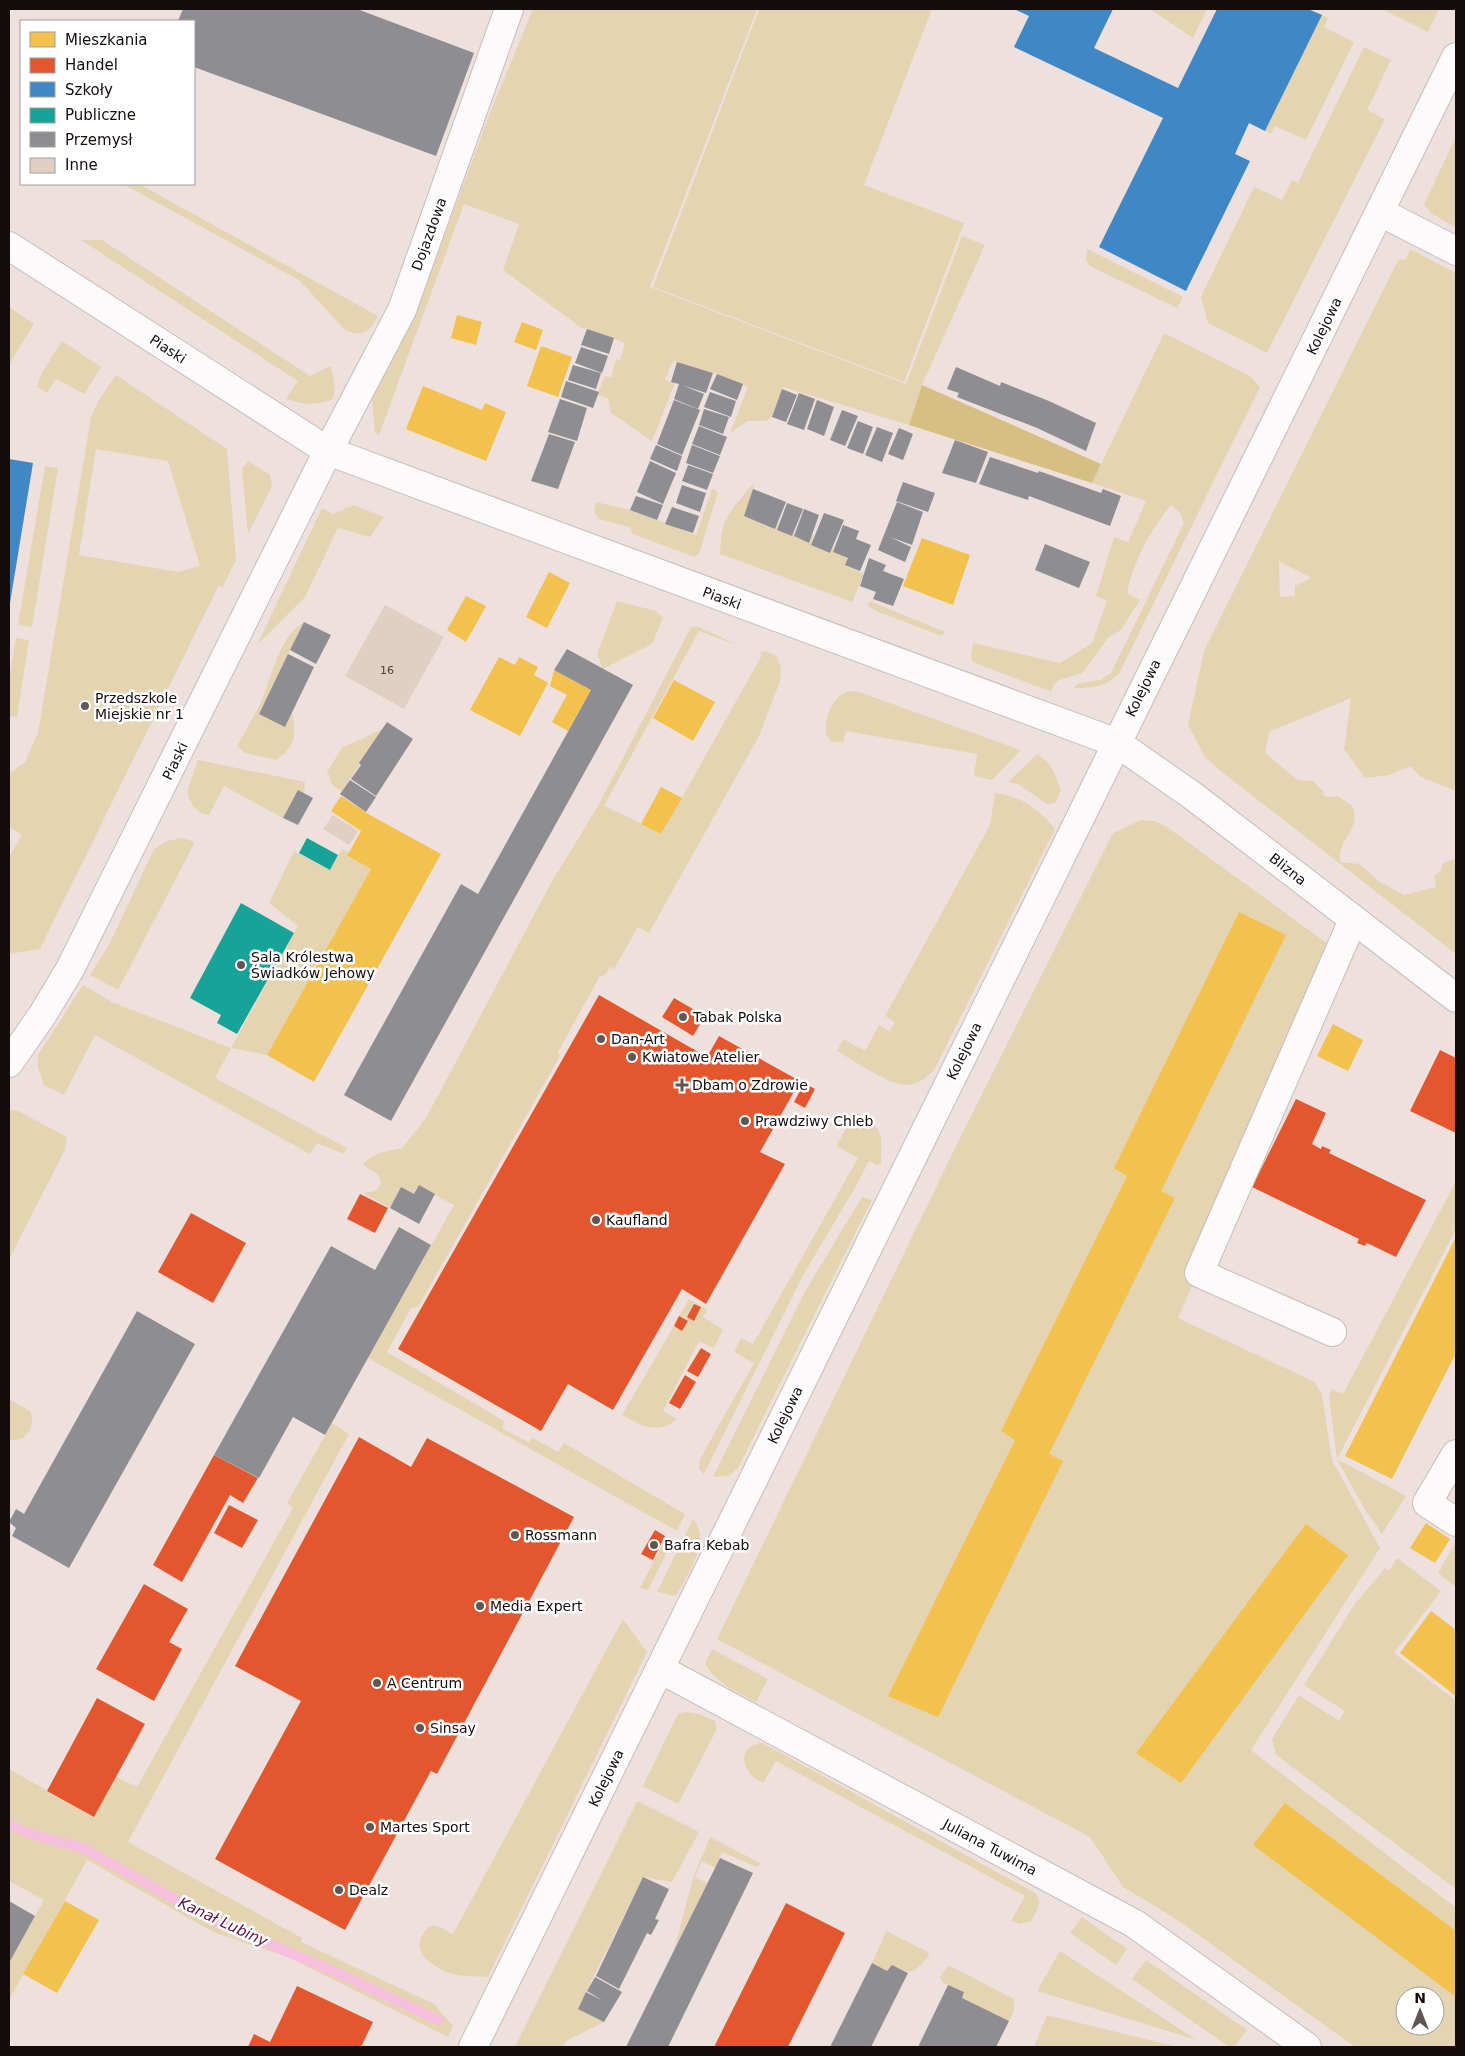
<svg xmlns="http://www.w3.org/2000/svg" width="1465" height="2056" font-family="'DejaVu Sans',sans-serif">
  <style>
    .green { fill: #e4d4b2; fill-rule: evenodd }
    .forest { fill: #d6bf83 }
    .homes { fill: #f2c14e }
    .shops { fill: #e4572e }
    .schools { fill: #3f88c5 }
    .public { fill: #17a398 }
    .industry { fill: #8d8d92 }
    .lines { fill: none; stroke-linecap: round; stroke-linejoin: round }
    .stream { stroke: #f6bfde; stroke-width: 10 }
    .building { fill: #e0cfc2 }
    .minor-casing { stroke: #c6bdba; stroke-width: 30 }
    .tertiary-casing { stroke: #c6bdba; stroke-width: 30 }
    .minor { stroke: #fcfafa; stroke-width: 28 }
    .tertiary { stroke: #fcfafa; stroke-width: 28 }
    .poi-dot { fill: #605754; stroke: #fff; stroke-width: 2 }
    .labels { text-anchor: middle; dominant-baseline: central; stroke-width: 5; stroke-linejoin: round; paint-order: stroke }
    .number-label { font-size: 11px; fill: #473e39 }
    .street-label { font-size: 14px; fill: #140d0b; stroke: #fff }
    .poi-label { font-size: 14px; fill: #140d0b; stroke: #fff; text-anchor: start }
    .water-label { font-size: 15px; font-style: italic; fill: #5e0f47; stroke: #fff }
  </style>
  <rect width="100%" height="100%" fill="#eee1dd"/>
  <g class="green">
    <polygon points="533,9 757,9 650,287 906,384 962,236 985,245 922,385 909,425 783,387 772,417 766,421 747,421 730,433 748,387 717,374 673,361 665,380 675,383 652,441 611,413 608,398 597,395 605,376 611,378 616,359 620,360 625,343 587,329 590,327 583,329 503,270 519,224 464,204 379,435 375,433 372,400 419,305 488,118"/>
    <polygon points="759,9 932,9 864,185 964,223 904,382 653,287"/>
    <polygon points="1150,9 1207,9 1193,38"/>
    <polygon points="1382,9 1439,9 1428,32"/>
    <polygon points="1322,15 1328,18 1324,27 1354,42 1306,140 1275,126 1271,134 1265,131"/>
    <polygon points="1364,47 1391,60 1367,110 1385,119 1267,353 1208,323 1201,297 1254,187 1282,200 1292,180 1298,183"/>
    <polygon points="1456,137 1456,228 1430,212 1424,204"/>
    <path d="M123 184H139L378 316C371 331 361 337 346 331L299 280Z"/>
    <path d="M81 240H102L310 376 331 366 335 388 333 399C315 406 305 405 286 399L298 381Z"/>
    <polygon points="1087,249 1183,297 1177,308 1090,266 1086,260"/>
    <path d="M1410 249 1456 273V791L1421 777 1410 766 1390 775 1365 778 1344 749 1351 698 1269 732 1265 753 1298 780 1313 781 1324 792 1323 795 1327 797 1338 796 1352 806C1363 830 1337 837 1340 862L1359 864 1380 882 1404 895 1436 887 1434 876 1440 872 1443 863 1456 858V954L1222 772 1205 757 1188 725 1204 651 1398 260 1406 259ZM1279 561 1311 578 1295 586V596L1280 597Z"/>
    <polygon points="9,307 34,324 9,365"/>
    <path d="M1164 333 1250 376 1260 387 1119 674C1104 687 1093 688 1074 688L1077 684 1100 680 1111 673 1184 523 1180 513 1171 505C1151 529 1133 562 1127 593L1140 600 1121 630 1109 637 1082 673 1060 680 1054 684 1051 692 973 662 971 657 973 643 1060 663 1092 643 1107 601 1096 596 1114 537 1128 542 1146 501 1092 483Z"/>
    <polygon points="62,341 101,367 84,394 56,379 47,393 37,387 41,374"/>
    <path d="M116 375 227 449 236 560 222 588 219 585 40 949 9 954V857L22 835 9 827V774L25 762 38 733 91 417 99 400ZM96 449 168 461 200 566 178 572 79 555Z"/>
    <polygon points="248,461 270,475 272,486 248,534 242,469"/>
    <polygon points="45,466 58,468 32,627 18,625"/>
    <path d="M755 484 744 516 760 522 779 523 777 530 792 535 796 531 794 536 808 542 812 534 814 535 811 545 830 553 836 543 833 552 848 558 846 565 864 574 852 602 720 554C722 524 723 520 742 497 746 492 749 487 755 484Z"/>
    <polygon points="712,489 718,492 699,554 694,557 633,534 630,527 599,519 594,512 596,502 630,510 696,535"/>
    <polygon points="354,505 384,517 370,537 338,528 305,597 257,645 322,508 333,514"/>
    <polygon points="873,599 872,602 945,632 942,636 878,612 867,605"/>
    <polygon points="617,601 656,611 663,618 652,644 603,669 597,654"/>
    <path d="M304 622 259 713 285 727 292 713C296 737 297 745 276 760L245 753 237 746C245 732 253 718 260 704 272 678 278 637 304 622Z"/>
    <path d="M697 626 739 646 699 631 604 806 662 833 762 655 758 653 765 651 776 656 781 667 780 681 759 736 649 933 638 927 614 969 610 967 605 975 600 976 558 1052 560 1056 418 1307 411 1308 387 1352 504 1421 503 1429 528 1442 533 1438 558 1452 564 1443 685 1514 677 1531 368 1358 454 1205 419 1186 414 1194 401 1187 390 1208 363 1193 375 1191 381 1184 379 1175 363 1165C372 1152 388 1151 402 1148L426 1118 551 883 598 806 691 627Z"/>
    <polygon points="16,638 29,640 17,717 9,716 9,679"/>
    <path d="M849 691 859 692 1021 750 992 780 974 776 977 754 846 731 843 742H832L826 734C825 717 831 697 849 691Z"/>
    <polygon points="383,729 342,791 333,786 327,772 342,748"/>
    <path d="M1037 754C1052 763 1055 774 1061 790L1055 803 1047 804 1018 784 1008 782Z"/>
    <path d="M198 760 305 782 304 794 298 791 283 818 224 786 209 815C195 813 191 804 187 792Z"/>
    <path d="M995 793C1020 796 1040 809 1055 829L934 1070C926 1078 919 1084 907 1085 890 1086 853 1060 837 1051L843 1039 865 1051 879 1025 890 1031 895 1022 885 1016 990 825Z"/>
    <path d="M1141 820 1154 821 1167 827 1339 952 1178 1318 1315 1382 1322 1395 1332 1460 1380 1548 1251 1750 1456 1908V2047H1355L1176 1919 1123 1887 1090 1837 717 1639 958 1142 1113 833ZM1405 1996H1435V2026H1405Z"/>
    <polygon points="182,838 195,842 118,990 90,975 109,945 154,849 167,841"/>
    <polygon points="342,849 349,852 347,857 371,869 267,1055 231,1048 215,1078 347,1148 344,1154 317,1143 310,1154 95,1035 64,1095 44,1085 38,1068 38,1055 83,985 112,1002 231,1048 298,926 269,903 294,851 330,870"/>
    <polygon points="9,1110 18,1111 67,1137 65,1150 9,1259"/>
    <path d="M855 1112C883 1128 882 1131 881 1163L877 1165 869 1161 856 1186 802 1277 704 1474 699 1469 700 1459 754 1363 734 1352 741 1338 753 1344 858 1158 836 1146Z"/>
    <polygon points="1456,1181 1456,1229 1337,1459 1406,1496 1382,1534 1364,1508 1337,1459 1329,1396 1332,1389 1343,1394"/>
    <polygon points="862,1197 872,1200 738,1468 729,1476 713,1477 804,1293"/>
    <path d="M689 1299 708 1310 703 1317 723 1330 714 1348 699 1341 663 1411 677 1419C659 1436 640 1425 622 1415L674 1326 683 1331 688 1321 679 1316Z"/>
    <path d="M9 1399 31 1412C35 1428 26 1442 9 1440Z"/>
    <polygon points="332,1423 349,1434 128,1842 302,1938 301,1942 434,2004 453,2026 448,2037 290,1958 213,1932 87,1860 9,2000 9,1963 44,1900 9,1881 9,1769 94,1817 116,1777 137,1787 293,1508 287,1503"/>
    <path d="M693 1519C712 1541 687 1575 676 1596L657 1592Z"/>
    <polygon points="667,1536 673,1540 648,1590 640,1588"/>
    <polygon points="1456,1542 1456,1587 1438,1573"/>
    <polygon points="1397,1558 1441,1591 1394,1653 1456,1701 1456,1889 1276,1755 1272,1739 1299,1695 1339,1721 1345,1711 1304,1685 1354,1605 1385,1568 1389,1571"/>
    <path d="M623 1619 647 1652 488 1977C477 1976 463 1977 453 1974 435 1968 410 1954 423 1934 426 1929 429 1925 435 1926 441 1926 447 1932 453 1934Z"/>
    <path d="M712 1649 768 1679 756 1702C736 1691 717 1684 705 1664Z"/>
    <polygon points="686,1712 699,1714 715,1721 717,1729 678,1804 643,1786 678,1714"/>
    <path d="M763 1743 1035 1893C1044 1902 1036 1911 1031 1921L1020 1924 1011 1921 1025 1896 776 1761 763 1783C742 1775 734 1745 763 1743Z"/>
    <polygon points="637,1801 699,1832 672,1882 643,1877 578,2008 604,2022 566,2041 562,2047 515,2047"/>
    <polygon points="710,1837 760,1863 757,1867 722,1852 715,1868 702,1861 695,1877 707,1883 674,1950 693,1878"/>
    <polygon points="1082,1917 1127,1949 1116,1965 1070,1933"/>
    <path d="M886 1931 928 1952 929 1956C913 1973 914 1976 892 1965L887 1971 872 1963Z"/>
    <polygon points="1060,1951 1197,2040 1037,1991"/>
    <polygon points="1146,1960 1247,2030 1234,2047 1229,2047 1132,1979"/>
    <polygon points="948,1965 1014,1999 1014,2011 1009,2021 962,1998 964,1992 942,1982 940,1977"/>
    <polygon points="1047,2015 1178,2047 1034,2047"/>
  </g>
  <polygon class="forest" points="922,385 1101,464 1092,483 909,425"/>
  <g class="homes">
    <polygon points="457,315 482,322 476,345 451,338"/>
    <polygon points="522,322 543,330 536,350 514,342"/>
    <polygon points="541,346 572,357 558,397 527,386"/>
    <polygon points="423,386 482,410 485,403 506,412 486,461 406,429"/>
    <polygon points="922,538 970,555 953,605 903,586"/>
    <polygon points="549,572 570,583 547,628 526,617"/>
    <polygon points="466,596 486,606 466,642 447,630"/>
    <polygon points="499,657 515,665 519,657 538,667 534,675 548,683 520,736 470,710"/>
    <polygon points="554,670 591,690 568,731 552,722 567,695 550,686"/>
    <polygon points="674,680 715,702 693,741 653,718"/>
    <polygon points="661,787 682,798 661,834 641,824"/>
    <polygon points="341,796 370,815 441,854 314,1082 267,1055 371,869 347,856 361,831 331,811"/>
    <polygon points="1239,912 1286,935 1161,1191 1175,1198 1049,1454 1063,1461 938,1717 888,1696 1015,1440 1001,1431 1127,1176 1114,1168"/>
    <polygon points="1333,1024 1363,1040 1348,1071 1317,1056"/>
    <polygon points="1456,1237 1456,1353 1392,1479 1345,1456"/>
    <polygon points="1426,1523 1450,1539 1435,1563 1410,1548"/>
    <polygon points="1306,1524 1348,1555 1181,1783 1136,1753"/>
    <polygon points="1431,1611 1456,1630 1456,1696 1400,1653"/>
    <polygon points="1285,1803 1456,1931 1456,1997 1253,1845"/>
    <polygon points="65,1901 99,1920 57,1993 23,1974"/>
  </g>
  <g class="shops">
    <polygon points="599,995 707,1057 719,1036 800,1081 760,1152 785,1164 706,1304 682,1289 613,1410 568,1384 541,1431 398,1349"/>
    <polygon points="674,998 705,1016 693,1036 662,1017"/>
    <polygon points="1440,1050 1456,1058 1456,1133 1410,1111"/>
    <polygon points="804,1083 815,1089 805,1108 794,1102"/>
    <polygon points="1296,1099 1326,1113 1312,1144 1321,1149 1322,1146 1331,1150 1329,1153 1426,1200 1396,1257 1367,1243 1365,1246 1357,1243 1359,1239 1252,1187"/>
    <polygon points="360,1194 388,1208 375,1233 347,1219"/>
    <polygon points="191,1213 246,1243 213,1303 158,1272"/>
    <polygon points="694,1304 701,1307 694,1321 687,1317"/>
    <polygon points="679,1316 688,1321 682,1331 674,1326"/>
    <polygon points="701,1348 711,1354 698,1377 687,1371"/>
    <polygon points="685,1375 696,1382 680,1409 669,1403"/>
    <polygon points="359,1437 411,1467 427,1438 574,1517 437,1774 431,1771 345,1930 215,1859 301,1701 235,1666"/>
    <polygon points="214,1455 258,1478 243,1503 230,1495 182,1582 153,1565"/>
    <polygon points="229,1505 258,1520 242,1548 214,1533"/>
    <polygon points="655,1530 665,1536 653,1560 641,1554"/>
    <polygon points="144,1584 188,1609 169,1642 182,1649 154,1701 96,1669"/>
    <polygon points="97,1698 145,1724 94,1817 47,1791"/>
    <polygon points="786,1903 845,1933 788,2047 714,2047"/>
    <polygon points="297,1986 373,2022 361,2047 248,2047 254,2034 270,2042"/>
  </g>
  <g class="schools">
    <polygon points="1014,9 1113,9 1094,48 1178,88 1217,9 1308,9 1322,15 1265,131 1249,123 1235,154 1250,161 1186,291 1099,247 1163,118 1014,47 1029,16"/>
    <polygon points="9,459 33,463 10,603 9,603"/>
  </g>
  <g class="public">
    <polygon points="307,838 338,855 330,870 299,853"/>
    <polygon points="241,903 294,933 237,1034 217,1023 221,1015 190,998"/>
  </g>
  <g class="industry">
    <polygon points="183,9 357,9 474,53 436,156 194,67 194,21 178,21"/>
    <polygon points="587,329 614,338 609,354 581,345"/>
    <polygon points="581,347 608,356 602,373 575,363"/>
    <polygon points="677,362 713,373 706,393 682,385 704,394 698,409 674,399 679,384 671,382"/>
    <polygon points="573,365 601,373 596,389 568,380"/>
    <polygon points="956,367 1000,386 1001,382 1049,401 1096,423 1086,451 1037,428 957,397 959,393 947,389"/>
    <polygon points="717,374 743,384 737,400 710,389"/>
    <polygon points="566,381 599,392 593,408 561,397"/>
    <polygon points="782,389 797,395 786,422 772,417"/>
    <polygon points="710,392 736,401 731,417 704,407"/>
    <polygon points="799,393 815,399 804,430 787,424"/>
    <polygon points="560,399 587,408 577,441 548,432"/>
    <polygon points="674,400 700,410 682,455 657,444"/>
    <polygon points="817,400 834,407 824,436 807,429"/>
    <polygon points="704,409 729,417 723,434 699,425"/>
    <polygon points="842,410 858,416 845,446 830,440"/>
    <polygon points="858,421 873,427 863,454 847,448"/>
    <polygon points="699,426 727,437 720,455 692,444"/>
    <polygon points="877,427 893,433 882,462 865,455"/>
    <polygon points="899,428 913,434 903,460 888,454"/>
    <polygon points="549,434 575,442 558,489 531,481"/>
    <polygon points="955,440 988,452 976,483 942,473"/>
    <polygon points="656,445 682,456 677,471 650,459"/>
    <polygon points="692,445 720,456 713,473 686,463"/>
    <polygon points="990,457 1038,473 1039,471 1101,493 1103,489 1121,496 1110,526 1029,496 1028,500 979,484"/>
    <polygon points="650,461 676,473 663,504 637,492"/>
    <polygon points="688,465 713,474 707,490 682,481"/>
    <polygon points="903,482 935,493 928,512 896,501"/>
    <polygon points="682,485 706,493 700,512 676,503"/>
    <polygon points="753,489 786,502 775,529 744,516"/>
    <polygon points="636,496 663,505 657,520 630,510"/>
    <polygon points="897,502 923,512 912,545 890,537 911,547 905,562 878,550"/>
    <polygon points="787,503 803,509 792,536 777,530"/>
    <polygon points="672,507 699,516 693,533 665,524"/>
    <polygon points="804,509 819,515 809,543 794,536"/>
    <polygon points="824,513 844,520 830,553 811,545"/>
    <polygon points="843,525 859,531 856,539 871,545 860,571 845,565 848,558 833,552"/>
    <polygon points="1045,544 1090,562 1079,588 1035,570"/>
    <polygon points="869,558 886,565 883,571 904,579 893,606 873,599 876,592 860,586"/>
    <polygon points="304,622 331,635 316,664 290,650"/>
    <polygon points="567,649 633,685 391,1121 344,1095 461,884 478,894 591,690 554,670"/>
    <polygon points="288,654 314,667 285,727 259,714"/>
    <polygon points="387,722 413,739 376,796 351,779 361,765 359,763"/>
    <polygon points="350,780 376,797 366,812 340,794"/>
    <polygon points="298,790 313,798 298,825 283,818"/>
    <polygon points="419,1185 435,1194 419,1224 390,1208 401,1187 414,1194"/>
    <polygon points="399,1227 431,1245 325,1435 293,1417 259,1478 214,1455 331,1246 375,1270"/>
    <polygon points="137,1311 195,1344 69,1568 12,1536 16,1528 9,1522 16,1509 24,1514"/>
    <polygon points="720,1858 753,1873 668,2047 626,2047"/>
    <polygon points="643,1877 669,1889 655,1919 659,1920 651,1935 647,1933 619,1989 596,1976"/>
    <polygon points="9,1901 35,1916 9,1963"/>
    <polygon points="872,1963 887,1971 892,1965 908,1973 871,2047 830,2047"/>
    <polygon points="595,1977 622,1992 604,2022 578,2009 586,1992 603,2001 587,1991"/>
    <polygon points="948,1985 964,1992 962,1998 1009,2021 996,2047 918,2047"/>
  </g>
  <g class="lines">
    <path class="stream" d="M9 1824C33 1838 60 1840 85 1849L206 1917 340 1974 438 2020"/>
  </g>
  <g class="building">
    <polygon points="385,605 444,637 404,709 345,676"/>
    <polygon points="333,815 358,831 349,845 323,829"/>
  </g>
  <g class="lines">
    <defs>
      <g id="minor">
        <polyline points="1380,212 1456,251"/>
        <polyline points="9,1063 43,1014 70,969 328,451 402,310 509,9"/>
        <polyline points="1332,1332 1199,1273 1353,920"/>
        <polyline points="1456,1454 1427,1503 1456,1522"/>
        <polyline points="660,1669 1135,1924 1307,2047"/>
        <polyline points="473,2047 1456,57"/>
      </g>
      <polyline id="tertiary" points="9,246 328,451 1117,743 1193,796 1456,998"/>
    </defs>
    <use href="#minor" class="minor-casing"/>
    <use href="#tertiary" class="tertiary-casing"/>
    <use href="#minor" class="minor"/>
    <use href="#tertiary" class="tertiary"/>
  </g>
  <g class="poi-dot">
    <circle cx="85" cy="706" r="5"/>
    <circle cx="241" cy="965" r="5"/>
    <circle cx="683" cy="1017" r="5"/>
    <circle cx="601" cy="1039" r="5"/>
    <circle cx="632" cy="1057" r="5"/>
    <path d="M679.5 1077.5h5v5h5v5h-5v5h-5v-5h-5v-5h5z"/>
    <circle cx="745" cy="1121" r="5"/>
    <circle cx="596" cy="1220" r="5"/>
    <circle cx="515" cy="1535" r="5"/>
    <circle cx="654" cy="1545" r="5"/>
    <circle cx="480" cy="1606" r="5"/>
    <circle cx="377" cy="1683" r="5"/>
    <circle cx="420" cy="1728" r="5"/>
    <circle cx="370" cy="1827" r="5"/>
    <circle cx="339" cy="1890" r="5"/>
  </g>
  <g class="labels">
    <g class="number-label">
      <text x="387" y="670">16</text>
    </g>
    <g class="street-label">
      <text transform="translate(429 234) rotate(-70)">Dojazdowa</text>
      <text transform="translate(1324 326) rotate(-64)">Kolejowa</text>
      <text transform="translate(168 349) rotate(33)">Piaski</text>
      <text transform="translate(722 598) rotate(20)">Piaski</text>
      <text transform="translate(1143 688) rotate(-64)">Kolejowa</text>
      <text transform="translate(175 761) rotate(-64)">Piaski</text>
      <text transform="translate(1288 869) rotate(38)">Blizna</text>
      <text transform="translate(964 1051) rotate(-64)">Kolejowa</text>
      <text transform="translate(785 1415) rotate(-64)">Kolejowa</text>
      <text transform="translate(606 1778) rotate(-64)">Kolejowa</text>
      <text transform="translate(990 1847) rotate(28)">Juliana Tuwima</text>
    </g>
    <g class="poi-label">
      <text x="95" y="698">Przedszkole<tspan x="95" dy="16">Miejskie nr 1</tspan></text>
      <text x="251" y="957">Sala Królestwa<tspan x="251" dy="16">Świadków Jehowy</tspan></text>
      <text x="693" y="1017">Tabak Polska</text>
      <text x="611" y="1039">Dan-Art</text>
      <text x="642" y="1057">Kwiatowe Atelier</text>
      <text x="692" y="1085">Dbam o Zdrowie</text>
      <text x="755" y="1121">Prawdziwy Chleb</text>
      <text x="606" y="1220">Kaufland</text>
      <text x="525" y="1535">Rossmann</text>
      <text x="664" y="1545">Bafra Kebab</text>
      <text x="490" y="1606">Media Expert</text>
      <text x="387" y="1683">A Centrum</text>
      <text x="430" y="1728">Sinsay</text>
      <text x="380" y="1827">Martes Sport</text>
      <text x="349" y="1890">Dealz</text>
    </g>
    <g class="water-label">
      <text transform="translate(223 1922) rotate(25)">Kanał Lubiny</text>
    </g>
  </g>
  <rect width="1465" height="2056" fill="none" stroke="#140d0b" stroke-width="20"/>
  <rect x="20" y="20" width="175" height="165" fill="#ffffff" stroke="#a19e9d"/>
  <rect x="30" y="32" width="25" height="15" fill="#f2c14e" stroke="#a19e9d"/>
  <text x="65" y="45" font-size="15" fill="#140d0b">Mieszkania</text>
  <rect x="30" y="58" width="25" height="15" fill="#e4572e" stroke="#a19e9d"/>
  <text x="65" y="70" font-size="15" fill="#140d0b">Handel</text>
  <rect x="30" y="82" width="25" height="15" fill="#3f88c5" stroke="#a19e9d"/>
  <text x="65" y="95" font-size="15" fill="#140d0b">Szkoły</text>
  <rect x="30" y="108" width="25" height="15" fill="#17a398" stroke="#a19e9d"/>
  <text x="65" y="120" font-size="15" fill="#140d0b">Publiczne</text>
  <rect x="30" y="132" width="25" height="15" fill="#8d8d92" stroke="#a19e9d"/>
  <text x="65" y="145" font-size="15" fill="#140d0b">Przemysł</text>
  <rect x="30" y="158" width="25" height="15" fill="#e0cfc2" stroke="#a19e9d"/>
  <text x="65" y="170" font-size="15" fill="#140d0b">Inne</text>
  <g transform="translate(1420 2011)"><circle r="24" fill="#ffffff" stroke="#a19e9d"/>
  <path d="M0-4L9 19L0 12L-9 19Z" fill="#605754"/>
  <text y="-8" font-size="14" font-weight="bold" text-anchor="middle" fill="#140d0b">N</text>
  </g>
</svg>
